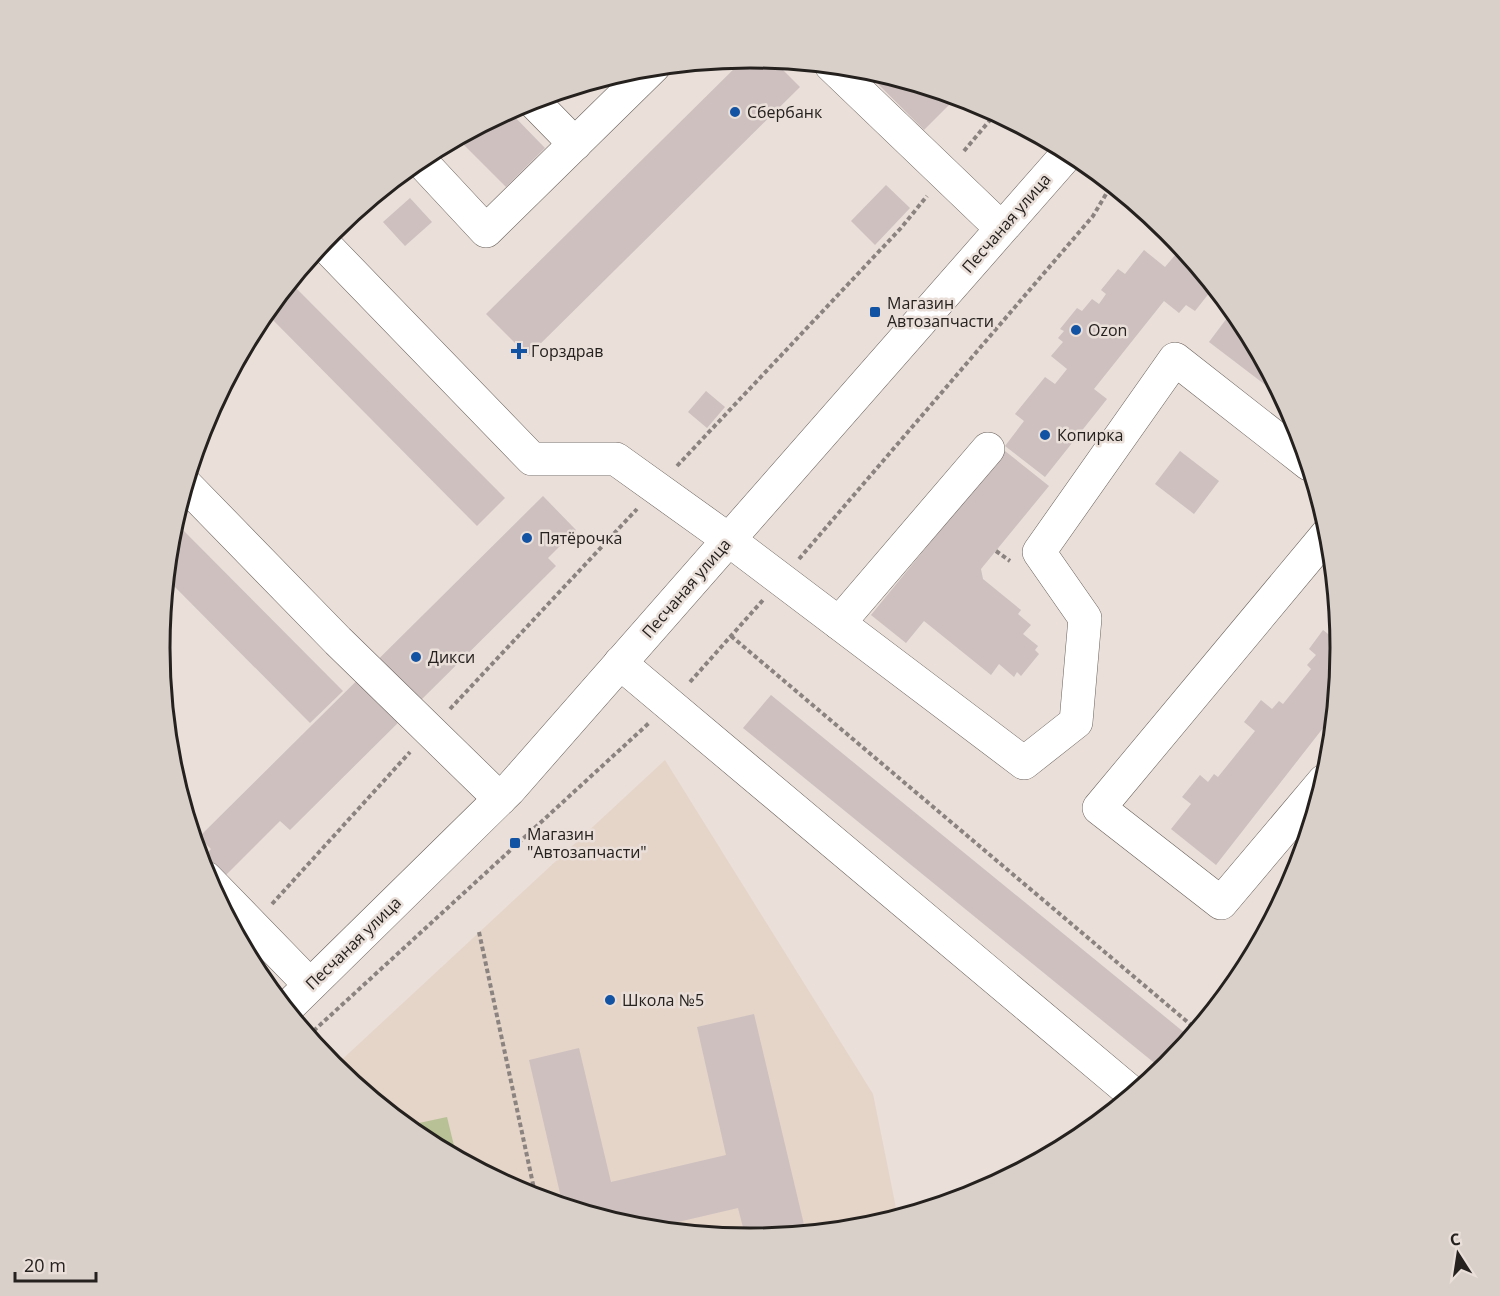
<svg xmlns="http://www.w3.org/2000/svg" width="1500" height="1296" font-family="'Open Sans',sans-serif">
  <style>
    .built { fill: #e5d4c8 }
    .green { fill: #b7c195 }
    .building { fill: #cdc0bf }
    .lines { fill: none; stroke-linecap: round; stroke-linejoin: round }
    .minor-casing { stroke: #685f5a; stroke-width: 34 }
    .path { stroke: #8b837f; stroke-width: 4; stroke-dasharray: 4.5 3; stroke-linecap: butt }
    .minor { stroke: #fff; stroke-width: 33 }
    .poi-dot { fill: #1353a3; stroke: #eadfd9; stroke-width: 2 }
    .labels { text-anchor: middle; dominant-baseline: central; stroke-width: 5; stroke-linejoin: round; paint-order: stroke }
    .poi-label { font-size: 16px; fill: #25211e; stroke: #eadfd9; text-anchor: start }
    .street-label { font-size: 16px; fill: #25211e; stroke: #eadfd9 }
    .rim { fill: none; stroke: #25211e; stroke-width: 3 }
  </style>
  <rect width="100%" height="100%" fill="#eadfd9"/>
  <polygon class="built" points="665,760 873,1094 898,1218 865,1228 750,1239 634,1228 524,1194 421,1139 334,1067"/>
  <polygon class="green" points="447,1117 457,1158 421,1139 405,1126"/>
  <g class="building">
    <polygon points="746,57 772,59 800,87 528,356 486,314"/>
    <polygon points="862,68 866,68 958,96 924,130"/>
    <polygon points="508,110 545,148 506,187 457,138"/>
    <polygon points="886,185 910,208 875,245 851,221"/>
    <polygon points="410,198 432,222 405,246 383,222"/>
    <polygon points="1182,247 1214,287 1195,311 1186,305 1179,313 1164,301 1094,389 1107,399 1045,477 1005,446 1024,421 1015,414 1045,377 1055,384 1067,369 1051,356 1063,342 1058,338 1064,331 1060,329 1077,308 1082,311 1092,299 1099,304 1106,294 1101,290 1118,269 1125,274 1144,250 1165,267"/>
    <polygon points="290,282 505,498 477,526 265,312"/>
    <polygon points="1233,310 1242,320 1284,399 1209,342"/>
    <polygon points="706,391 725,407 707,428 688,412"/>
    <polygon points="1005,451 1049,486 981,569 983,579 1021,610 1018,614 1031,625 1023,634 1038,646 1035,650 1039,654 1021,676 1017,672 1014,677 999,664 991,675 924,621 906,643 871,615"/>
    <polygon points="1180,451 1219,481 1194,514 1155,484"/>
    <polygon points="543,496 576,530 548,558 556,566 290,830 280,821 212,889 204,874 200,861 211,849 199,837"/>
    <polygon points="174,521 343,691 310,723 166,578 170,532"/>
    <polygon points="1339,627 1341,648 1334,714 1216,865 1171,829 1191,804 1182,797 1200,775 1208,782 1214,774 1218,777 1255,731 1244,722 1261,700 1272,709 1279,701 1283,704 1311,669 1307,665 1316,655 1309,649 1323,630 1332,637"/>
    <polygon points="771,695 1191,1038 1168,1066 1163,1070 743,728"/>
    <polygon points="754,1014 806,1233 746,1239 738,1208 648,1229 634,1228 563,1206 529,1060 579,1048 611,1182 726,1155 697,1027"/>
  </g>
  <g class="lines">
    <defs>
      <g id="minor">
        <polyline points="831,65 1001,228"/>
        <polyline points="532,100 575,144"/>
        <polyline points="419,159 486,231 654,66"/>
        <polyline points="322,242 532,459 616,459 729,540 1024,763 1076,722 1085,618 1039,552 1175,359 1309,464"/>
        <polyline points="185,484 338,641 500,799"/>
        <polyline points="839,623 988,449"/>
        <polyline points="620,663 1133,1094"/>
        <polyline points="1324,781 1221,903 1099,808 1329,532"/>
        <polyline points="206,878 310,985"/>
        <polyline points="286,1009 509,790 1069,152"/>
      </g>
    </defs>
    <use href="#minor" class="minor-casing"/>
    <g class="path">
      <polyline points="964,151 996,113"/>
      <polyline points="677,466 901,228 927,196"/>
      <polyline points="996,551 1010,561"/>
      <polyline points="799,559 1093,216 1112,184"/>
      <polyline points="731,636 1197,1030"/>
      <polyline points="690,682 763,600"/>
      <polyline points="450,709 637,509"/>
      <polyline points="272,904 410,752"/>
      <polyline points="479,932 536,1198"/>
      <polyline points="308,1036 649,723"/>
    </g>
    <use href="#minor" class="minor"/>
  </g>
  <g class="poi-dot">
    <circle cx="735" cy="112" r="6"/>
    <rect x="869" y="306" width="12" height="12" rx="3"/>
    <circle cx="1076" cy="330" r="6"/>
    <path d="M516 342h6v6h6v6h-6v6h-6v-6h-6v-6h6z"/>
    <circle cx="1045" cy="435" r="6"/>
    <circle cx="527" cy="538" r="6"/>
    <circle cx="416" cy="657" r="6"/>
    <rect x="509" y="837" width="12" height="12" rx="3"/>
    <circle cx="610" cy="1000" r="6"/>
  </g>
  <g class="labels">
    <g class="poi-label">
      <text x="747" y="112">Сбербанк</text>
      <text x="887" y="303">Магазин<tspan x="887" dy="18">Автозапчасти</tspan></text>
      <text x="1088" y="330">Ozon</text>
      <text x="531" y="351">Горздрав</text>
      <text x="1057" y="435">Копирка</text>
      <text x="539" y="538">Пятёрочка</text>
      <text x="428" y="657">Дикси</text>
      <text x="527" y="834">Магазин<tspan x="527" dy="18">"Автозапчасти"</tspan></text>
      <text x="622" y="1000">Школа №5</text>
    </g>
    <g class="street-label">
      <text transform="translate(1006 223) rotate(-49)">Песчаная улица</text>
      <text transform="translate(686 588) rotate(-49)">Песчаная улица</text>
      <text transform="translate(353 943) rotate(-44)">Песчаная улица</text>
    </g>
  </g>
  <path d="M0 0H1500V1296H0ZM170 648a580 580 0 1 1 1160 0a580 580 0 1 1-1160 0Z" fill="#dad0ca" fill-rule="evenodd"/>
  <path class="rim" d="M170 648a580 580 0 1 1 1160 0a580 580 0 1 1-1160 0Z"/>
  <g transform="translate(1458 1254) rotate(348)" stroke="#eadfd9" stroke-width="4.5" paint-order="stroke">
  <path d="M0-4.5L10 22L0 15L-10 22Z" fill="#25211e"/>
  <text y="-9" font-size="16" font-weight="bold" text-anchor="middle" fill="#25211e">С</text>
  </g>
  <path d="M15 1272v9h81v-9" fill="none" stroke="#25211e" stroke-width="3"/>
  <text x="24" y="1272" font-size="18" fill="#25211e" stroke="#eadfd9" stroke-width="4.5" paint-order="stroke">20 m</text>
</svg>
